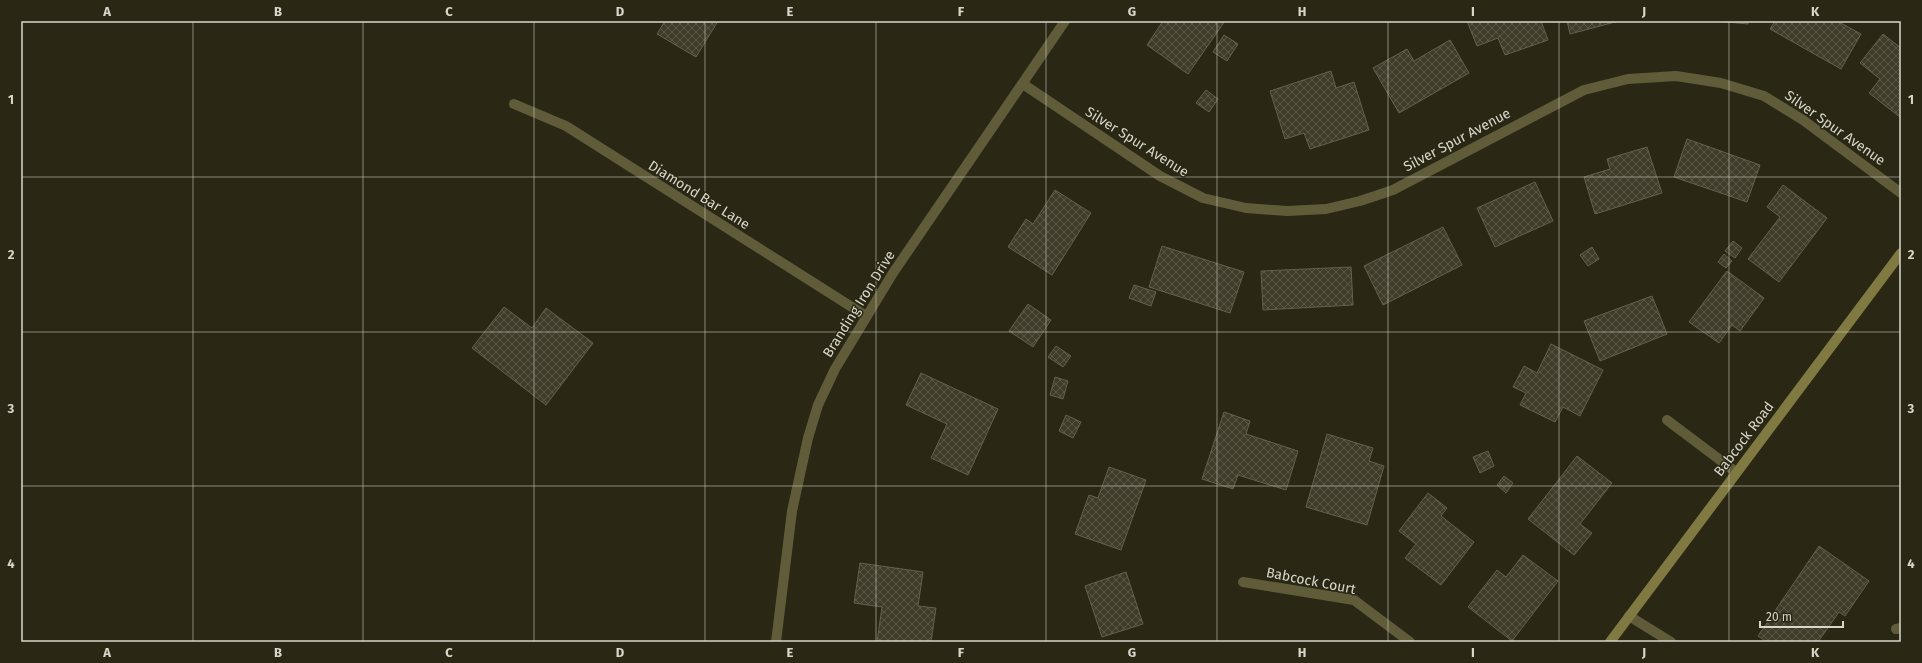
<svg xmlns="http://www.w3.org/2000/svg" width="1922" height="663" font-family="'Fira Sans',sans-serif">
  <style>
    .building { fill: url(#building-cross-hatch); stroke: #63604c }
    .lines { fill: none; stroke-linecap: round; stroke-linejoin: round }
    .lane { stroke: #605c3a; stroke-width: 10 }
    .street { stroke: #605c3a; stroke-width: 10 }
    .secondary { stroke: #807941; stroke-width: 10 }
    .grid { fill: none; stroke: #d7d6ca; stroke-width: 1; stroke-opacity: 0.55 }
    .labels { text-anchor: middle; dominant-baseline: central; stroke-width: 3; stroke-linejoin: round; paint-order: stroke }
    .street-label { font-size: 14px; fill: #d7d6ca; stroke: #2a2815 }
    .neatline { fill: none; stroke: #d7d6ca; stroke-width: 1.5 }
    .grid-label { font-size: 13px; text-anchor: middle; font-weight: bold; fill: #d7d6ca }
  </style>
  <defs>
    <pattern id="building-cross-hatch" width="8" height="8" patternUnits="userSpaceOnUse"><rect width="8" height="8" fill="#3f3d29"/><path d="M0 0l8 8M0 8l8-8" fill="none" stroke="#5a5847"/></pattern>
  </defs>
  <rect width="100%" height="100%" fill="#2a2815"/>
  <g class="building">
    <polygon points="665,21 718,21 696,57 657,34"/>
    <polygon points="1163,21 1180,22 1181,21 1225,21 1188,74 1147,45"/>
    <polygon points="1467,21 1541,21 1548,40 1505,55 1498,38 1477,46"/>
    <polygon points="1567,21 1619,21 1570,34"/>
    <polygon points="1716,21 1748,21 1748,24"/>
    <polygon points="1775,21 1837,21 1861,34 1841,69 1770,29"/>
    <polygon points="1883,34 1901,48 1901,118 1869,93 1880,79 1860,63"/>
    <polygon points="1224,35 1238,44 1227,61 1213,52"/>
    <polygon points="1450,40 1469,73 1399,113 1373,68 1407,49 1414,61"/>
    <polygon points="1331,71 1336,88 1354,82 1369,130 1310,149 1304,133 1285,139 1270,91"/>
    <polygon points="1206,90 1218,99 1209,112 1196,103"/>
    <polygon points="1687,139 1760,165 1747,202 1674,177"/>
    <polygon points="1647,147 1662,193 1595,214 1584,177 1610,169 1607,159"/>
    <polygon points="1535,182 1553,221 1495,247 1477,208"/>
    <polygon points="1783,185 1827,218 1779,282 1748,259 1780,217 1767,207"/>
    <polygon points="1055,190 1091,213 1052,275 1008,247 1026,219 1033,224"/>
    <polygon points="1443,227 1462,265 1383,305 1364,266"/>
    <polygon points="1733,241 1742,248 1735,258 1725,251"/>
    <polygon points="1162,246 1244,272 1230,313 1149,287"/>
    <polygon points="1592,247 1599,259 1588,266 1580,255"/>
    <polygon points="1724,254 1732,261 1726,268 1718,262"/>
    <polygon points="1351,267 1353,305 1263,310 1261,271"/>
    <polygon points="1727,271 1764,298 1740,331 1732,325 1719,343 1689,322"/>
    <polygon points="1134,285 1156,292 1151,306 1129,298"/>
    <polygon points="1652,296 1667,334 1600,361 1584,321"/>
    <polygon points="1028,304 1051,320 1033,347 1009,331"/>
    <polygon points="504,307 532,328 546,308 593,343 546,405 472,348"/>
    <polygon points="1551,344 1603,370 1580,416 1563,407 1555,422 1520,405 1526,393 1513,387 1524,366 1537,373"/>
    <polygon points="1056,346 1071,356 1063,367 1048,357"/>
    <polygon points="921,373 998,409 968,475 931,458 947,424 906,405"/>
    <polygon points="1055,377 1068,381 1063,399 1050,395"/>
    <polygon points="1224,412 1250,421 1246,434 1298,451 1286,490 1238,475 1233,489 1202,479"/>
    <polygon points="1066,415 1081,422 1073,438 1059,431"/>
    <polygon points="1327,434 1373,448 1369,461 1384,466 1367,525 1306,507"/>
    <polygon points="1488,451 1494,466 1480,473 1473,457"/>
    <polygon points="1577,456 1612,483 1580,524 1592,533 1574,555 1528,519"/>
    <polygon points="1109,467 1146,480 1121,550 1075,534 1089,495 1098,498"/>
    <polygon points="1504,476 1513,483 1506,493 1497,485"/>
    <polygon points="1428,493 1447,508 1441,516 1474,542 1441,585 1405,558 1416,544 1399,531"/>
    <polygon points="1819,546 1869,581 1845,616 1839,612 1818,642 1767,642 1758,636"/>
    <polygon points="1523,555 1558,581 1512,641 1468,607 1497,570 1506,577"/>
    <polygon points="860,563 923,572 918,606 936,608 931,642 877,642 882,607 854,603"/>
    <polygon points="1126,572 1143,624 1102,637 1085,586"/>
  </g>
  <g class="lines">
    <g class="lane">
      <polyline points="1629,616 1671,642"/>
      <polyline points="1896,629 1901,628"/>
    </g>
    <g class="street">
      <polyline points="1023,84 1160,176 1203,198 1246,208 1287,211 1326,209 1360,201 1393,190 1584,90 1628,79 1676,76 1721,83 1764,96 1803,120 1901,193"/>
      <polyline points="514,104 566,126 866,316"/>
      <polyline points="1667,420 1736,472"/>
      <polyline points="1243,582 1354,600 1410,642"/>
      <polyline points="776,642 792,511 808,438 818,405 835,369 893,273 1065,21"/>
    </g>
    <polyline class="secondary" points="1610,642 1901,253"/>
  </g>
  <path class="grid" d="M193 21V642M363 21V642M534 21V642M705 21V642M876 21V642M1046 21V642M1217 21V642M1388 21V642M1559 21V642M1729 21V642M21 177H1901M21 332H1901M21 486H1901"/>
  <g class="labels">
    <g class="street-label">
      <text transform="translate(1835 128) rotate(35)">Silver Spur Avenue</text>
      <text transform="translate(1457 140) rotate(-28)">Silver Spur Avenue</text>
      <text transform="translate(1137 142) rotate(32)">Silver Spur Avenue</text>
      <text transform="translate(699 195) rotate(32)">Diamond Bar Lane</text>
      <text transform="translate(859 304) rotate(-58)">Branding Iron Drive</text>
      <text transform="translate(1744 439) rotate(-53)">Babcock Road</text>
      <text transform="translate(1311 581) rotate(11)">Babcock Court</text>
    </g>
  </g>
  <rect width="1922" height="663" fill="none" stroke="#2a2815" stroke-width="44"/>
  <path d="M1760 621v6h83v-6" fill="none" stroke="#d7d6ca" stroke-width="2"/>
  <text x="1766" y="621" font-size="12" fill="#d7d6ca" stroke="#2a2815" stroke-width="3" paint-order="stroke">20 m</text>
  <rect x="22" y="22" width="1878" height="619" class="neatline"/>
  <g class="grid-label">
    <text x="107" y="16">A</text>
    <text x="278" y="16">B</text>
    <text x="449" y="16">C</text>
    <text x="620" y="16">D</text>
    <text x="790" y="16">E</text>
    <text x="961" y="16">F</text>
    <text x="1132" y="16">G</text>
    <text x="1302" y="16">H</text>
    <text x="1473" y="16">I</text>
    <text x="1644" y="16">J</text>
    <text x="1815" y="16">K</text>
    <text x="11" y="104">1</text>
    <text x="1911" y="104">1</text>
    <text x="11" y="259">2</text>
    <text x="1911" y="259">2</text>
    <text x="11" y="413">3</text>
    <text x="1911" y="413">3</text>
    <text x="11" y="568">4</text>
    <text x="1911" y="568">4</text>
    <text x="107" y="657">A</text>
    <text x="278" y="657">B</text>
    <text x="449" y="657">C</text>
    <text x="620" y="657">D</text>
    <text x="790" y="657">E</text>
    <text x="961" y="657">F</text>
    <text x="1132" y="657">G</text>
    <text x="1302" y="657">H</text>
    <text x="1473" y="657">I</text>
    <text x="1644" y="657">J</text>
    <text x="1815" y="657">K</text>
  </g>
</svg>
